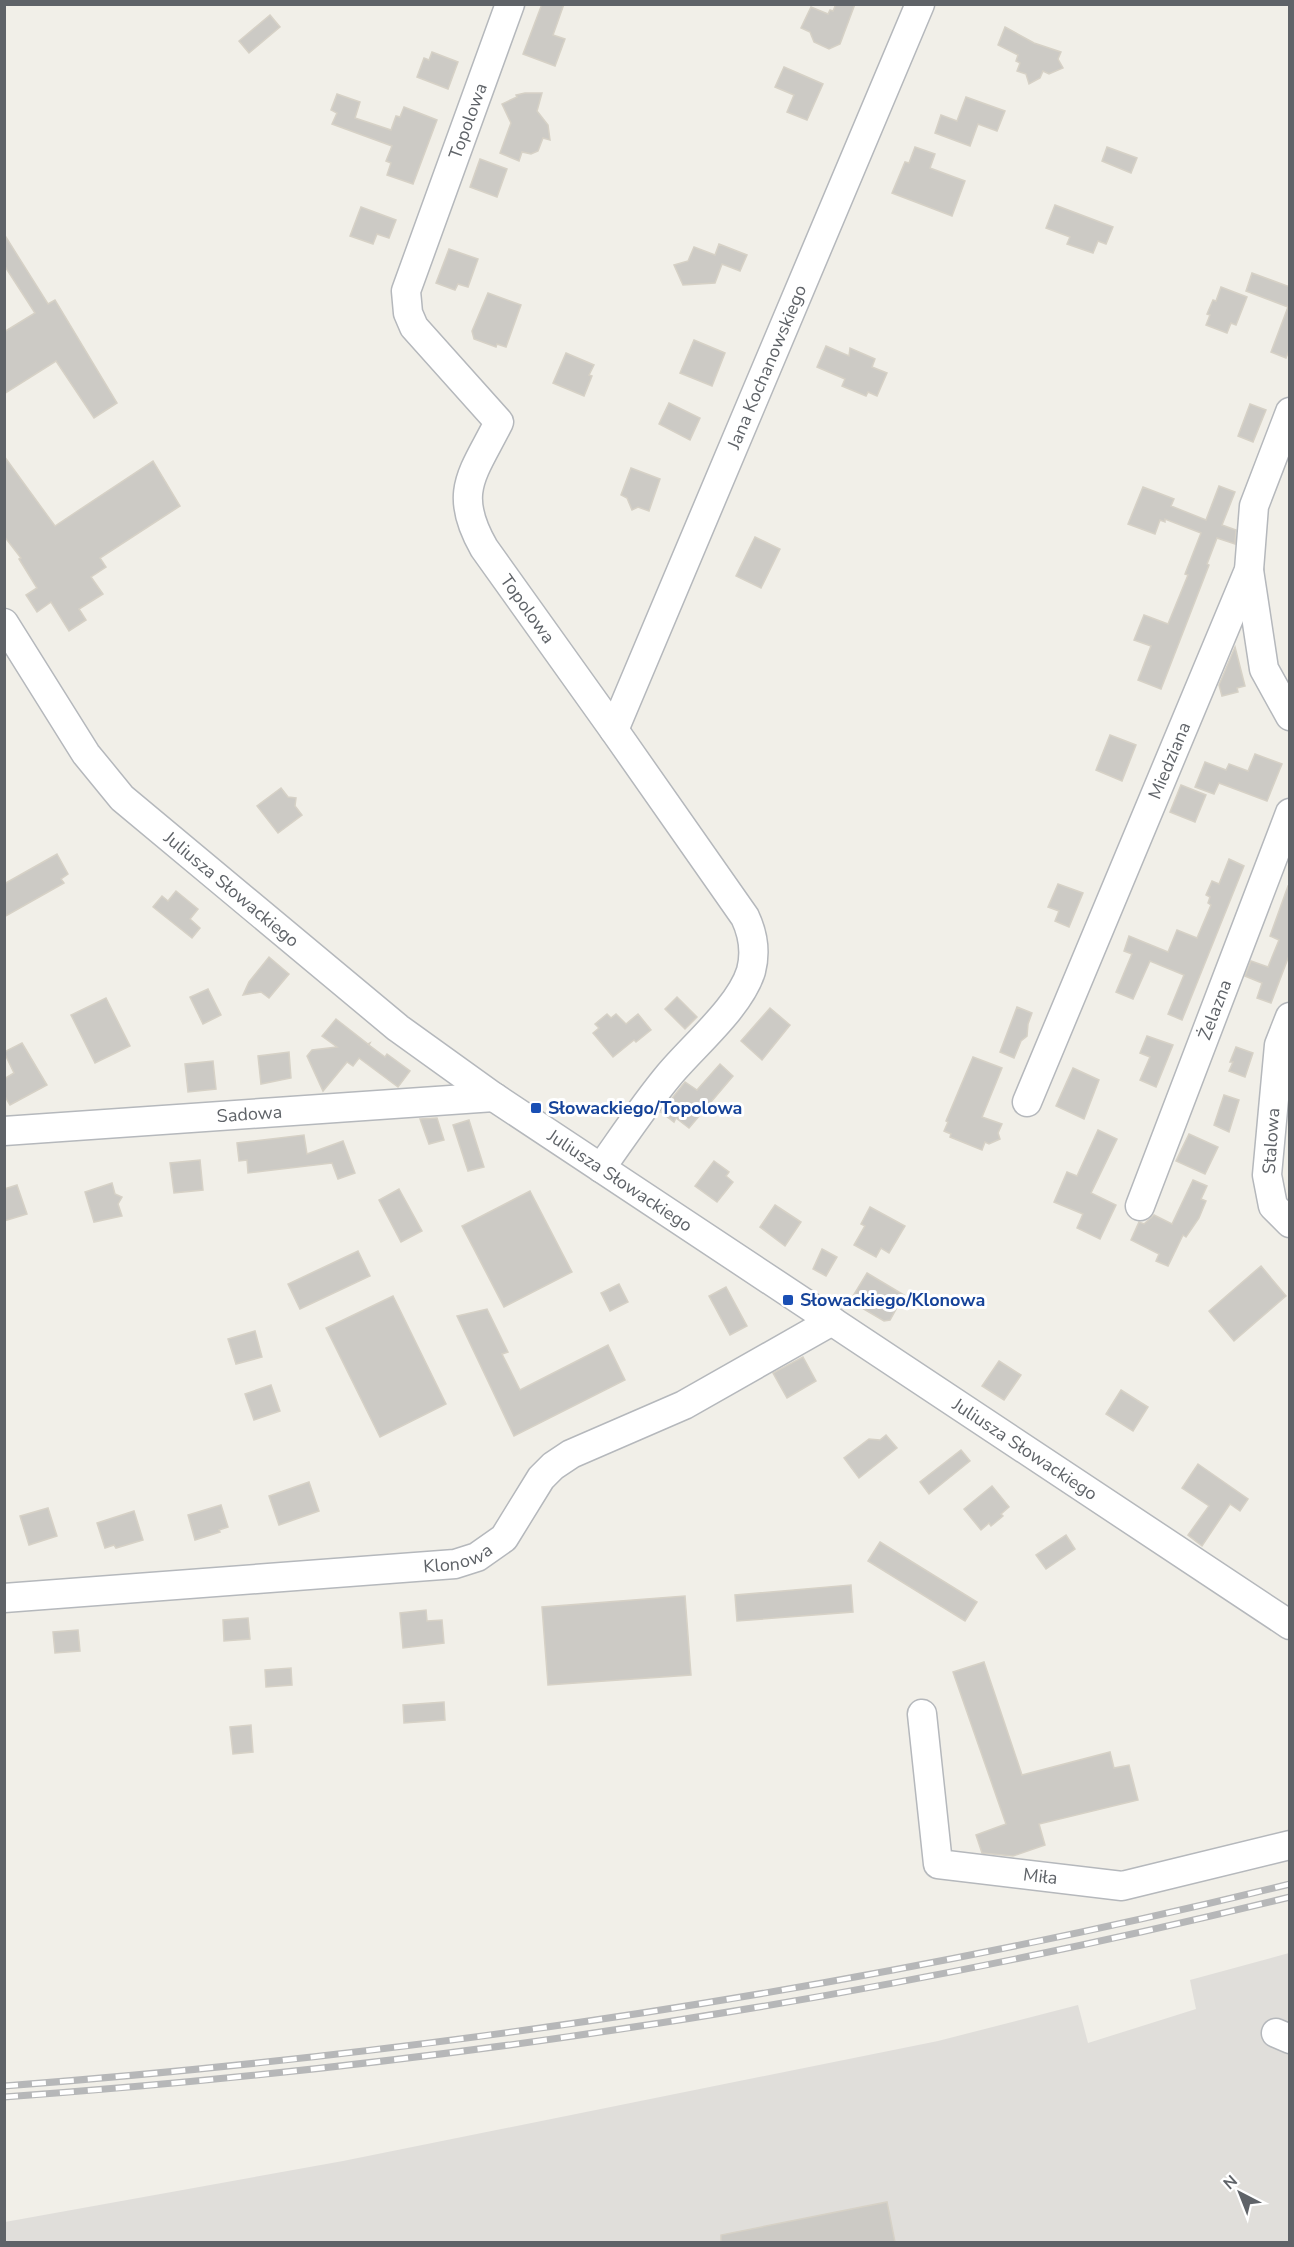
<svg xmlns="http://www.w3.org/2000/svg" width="1294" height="2247" font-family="'Nunito Sans',sans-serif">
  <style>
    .industrial { fill: #e0deda }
    .building { fill: #cccac5; stroke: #d6d1c6; stroke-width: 1.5 }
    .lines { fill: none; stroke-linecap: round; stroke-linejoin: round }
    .minor-casing { stroke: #b5b8bc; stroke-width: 31 }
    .minor { stroke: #fff; stroke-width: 28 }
    .rail-casing { stroke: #b6b7b8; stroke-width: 7 }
    .rail { stroke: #fff; stroke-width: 4.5; stroke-dasharray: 14; stroke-linecap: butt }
    .transit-dot { fill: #1a4fb4; stroke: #fff; stroke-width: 2 }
    .labels { text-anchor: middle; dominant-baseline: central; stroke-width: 6; stroke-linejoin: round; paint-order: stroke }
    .street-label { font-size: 18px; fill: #5f6368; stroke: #fff }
    .transit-label { font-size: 18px; font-weight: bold; fill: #164399; stroke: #fff; text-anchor: start }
  </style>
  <rect width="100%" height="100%" fill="#f1efe8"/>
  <polygon class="industrial" points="1289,1953 1289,2242 5,2242 5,2222 343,2161 938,2041 1078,2005 1088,2043 1196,2009 1190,1980"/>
  <g class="building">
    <polygon points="542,4 564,4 553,35 565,39 555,66 523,54"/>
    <polygon points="836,4 855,4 840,44 829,49 814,42 810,32 801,28 811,7 828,14 830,10 833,11"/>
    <polygon points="270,15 280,27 249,53 239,41"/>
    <polygon points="1005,27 1034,43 1061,52 1058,59 1063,68 1049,74 1043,71 1040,78 1029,84 1026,74 1017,71 1020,63 1016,61 1018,55 998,45"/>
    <polygon points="432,52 458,62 448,89 417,77 424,58 429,60"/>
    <polygon points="784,67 823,84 807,120 787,112 794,95 775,87"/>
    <polygon points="525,93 542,93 537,111 548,125 550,140 543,138 538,151 531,154 522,152 519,161 500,153 511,123 502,104 517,97 516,95"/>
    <polygon points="337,94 360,102 355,118 391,130 396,116 400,117 404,107 437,120 413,184 387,175 391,163 386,161 392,146 332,124 337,113 331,110"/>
    <polygon points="966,97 1005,111 997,131 978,124 970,146 935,133 941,115 957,121"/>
    <polygon points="915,147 935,154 930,168 965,181 952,216 892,193 905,162 909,163"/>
    <polygon points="1107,147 1137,158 1131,173 1102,161"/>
    <polygon points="480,159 507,169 497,197 470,187"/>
    <polygon points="1055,205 1113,227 1106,244 1098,241 1093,253 1067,244 1070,237 1046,228"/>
    <polygon points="361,207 396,220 389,238 377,234 373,244 350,236"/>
    <polygon points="4,234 48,304 55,300 117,403 94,418 56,361 4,394 4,332 35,313 4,265"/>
    <polygon points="719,244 747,255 740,271 722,264 715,283 683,285 674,265 688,261 694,247 715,255"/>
    <polygon points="449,249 478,259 468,287 458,284 455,290 436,283"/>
    <polygon points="1252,273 1290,287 1290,348 1286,358 1271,352 1288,307 1246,291"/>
    <polygon points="1221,287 1247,297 1236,325 1231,323 1227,333 1206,325 1210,315 1207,314 1213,300 1216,301"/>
    <polygon points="488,293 521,305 506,347 497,344 496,347 474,339 472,331"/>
    <polygon points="694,340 725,353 712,386 680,373"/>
    <polygon points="826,346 849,356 850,348 875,359 872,367 887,373 877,396 868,392 866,396 842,386 845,379 817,367"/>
    <polygon points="566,353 594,365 589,375 592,376 584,396 553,383"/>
    <polygon points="669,403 700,418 690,440 659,424"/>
    <polygon points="1250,404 1266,410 1253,442 1238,436"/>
    <polygon points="4,456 55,526 153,461 180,506 100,558 106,567 91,577 103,594 79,609 86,620 69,631 51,602 37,612 26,595 37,588 19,559 21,558 4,536"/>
    <polygon points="631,468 660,479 649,511 638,507 632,510 627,498 621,495"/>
    <polygon points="1219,486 1235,492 1222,525 1236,530 1235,544 1217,538 1207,564 1209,565 1161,689 1138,680 1151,646 1134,640 1144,615 1168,624 1188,575 1185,574 1201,533 1165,519 1165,522 1160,520 1155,534 1128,524 1143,487 1174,499 1171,506 1206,520"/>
    <polygon points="755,537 780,549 761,588 736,576"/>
    <polygon points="1235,647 1245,686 1237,688 1238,692 1222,696 1219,685"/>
    <polygon points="1110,735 1136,745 1122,781 1096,770"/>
    <polygon points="1255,754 1282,764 1267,801 1219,783 1214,794 1195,787 1205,762 1226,770 1229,764 1248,771"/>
    <polygon points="1181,785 1206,795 1195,822 1170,812"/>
    <polygon points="281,788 288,797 296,798 295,806 302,815 278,833 257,806"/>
    <polygon points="57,854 68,874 61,879 64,883 4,917 4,884"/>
    <polygon points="1229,859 1244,866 1182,1020 1168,1014 1184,975 1150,961 1133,999 1116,992 1132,954 1124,951 1129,936 1168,952 1177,930 1197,938 1211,905 1208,903 1210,897 1206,895 1212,881 1219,884"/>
    <polygon points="1058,884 1083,893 1069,927 1055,921 1059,911 1048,907"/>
    <polygon points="1288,886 1290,887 1290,953 1271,1003 1257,998 1262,983 1245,976 1251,961 1268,967 1279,940 1270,936"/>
    <polygon points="176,891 198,909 190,919 200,928 192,938 153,907 162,896 168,901"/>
    <polygon points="269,957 289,974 269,998 261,992 243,995 249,982"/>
    <polygon points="208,989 221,1015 203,1024 190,997"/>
    <polygon points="677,997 697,1017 685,1029 665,1009"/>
    <polygon points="106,998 130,1046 95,1063 71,1015"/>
    <polygon points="1017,1007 1032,1013 1028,1024 1027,1036 1021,1041 1014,1058 1000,1052"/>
    <polygon points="770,1008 790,1025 762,1060 741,1041"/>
    <polygon points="607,1014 611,1018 616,1014 626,1024 638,1014 651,1030 636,1042 634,1040 613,1057 593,1033 599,1028 595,1024"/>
    <polygon points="336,1019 368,1044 370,1043 369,1045 385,1057 387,1054 410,1071 398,1087 359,1058 353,1066 347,1062 323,1091 307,1056 312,1050 337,1047 322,1036"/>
    <polygon points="1147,1036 1173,1045 1156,1087 1140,1080 1150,1057 1140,1053"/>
    <polygon points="22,1043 47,1085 10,1105 4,1095 4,1079 14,1073 4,1052"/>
    <polygon points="1236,1047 1253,1053 1245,1077 1229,1071 1233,1062 1230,1062"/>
    <polygon points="289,1052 291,1078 261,1084 258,1056"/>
    <polygon points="973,1057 1002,1068 982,1117 1002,1124 998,1133 1000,1139 989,1144 985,1142 982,1150 950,1137 951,1134 944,1131 948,1122 946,1121"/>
    <polygon points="213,1061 216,1089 188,1092 185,1064"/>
    <polygon points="720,1064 733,1076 689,1128 676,1118 674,1122 661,1112 685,1082 697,1090"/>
    <polygon points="1073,1068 1099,1080 1084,1119 1056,1106"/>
    <polygon points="1224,1095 1239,1100 1229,1132 1214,1125"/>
    <polygon points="437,1118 444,1140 429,1144 420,1119"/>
    <polygon points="469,1120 484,1167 468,1171 453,1125"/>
    <polygon points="1098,1130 1117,1139 1091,1193 1116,1205 1100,1239 1077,1228 1083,1214 1054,1202 1067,1172 1077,1176"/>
    <polygon points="1189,1134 1218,1147 1205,1174 1176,1161"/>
    <polygon points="304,1135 307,1154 343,1141 355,1173 338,1179 332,1163 248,1173 247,1160 239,1161 237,1143"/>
    <polygon points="200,1160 203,1190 174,1193 170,1163"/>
    <polygon points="714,1161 729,1172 726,1176 733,1182 717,1202 695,1186"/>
    <polygon points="1193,1180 1207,1186 1201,1199 1206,1201 1199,1218 1186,1237 1183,1235 1168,1266 1156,1261 1159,1254 1131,1240 1139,1222 1144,1224 1154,1215 1172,1224"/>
    <polygon points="112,1183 115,1194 122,1197 118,1204 122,1216 94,1222 85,1192"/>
    <polygon points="17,1185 27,1214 4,1221 4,1189"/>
    <polygon points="399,1189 422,1231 401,1242 379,1200"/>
    <polygon points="530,1191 572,1272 504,1307 462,1226"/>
    <polygon points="775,1205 801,1222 785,1246 760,1227"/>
    <polygon points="870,1207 905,1226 889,1253 881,1248 876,1257 854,1245 865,1226 861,1224"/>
    <polygon points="822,1249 837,1257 826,1276 813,1269"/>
    <polygon points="358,1251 370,1276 300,1309 288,1284"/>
    <polygon points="1261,1266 1286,1296 1234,1341 1209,1311"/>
    <polygon points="867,1273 904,1295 890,1320 884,1321 850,1301"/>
    <polygon points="619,1284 628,1302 610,1311 601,1293"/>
    <polygon points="726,1287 747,1326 730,1335 709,1296"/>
    <polygon points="393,1296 446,1404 380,1437 326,1328"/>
    <polygon points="487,1309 508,1352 502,1354 520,1390 608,1345 625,1380 514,1436 457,1316"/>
    <polygon points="255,1331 262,1357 236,1364 228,1339"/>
    <polygon points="803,1357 816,1381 787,1398 773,1373"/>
    <polygon points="999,1361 1021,1375 1004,1400 982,1386"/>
    <polygon points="271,1385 280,1411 254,1420 245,1394"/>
    <polygon points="1121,1390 1148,1407 1133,1431 1106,1414"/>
    <polygon points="886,1435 897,1448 859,1478 844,1458 869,1439 880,1440"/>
    <polygon points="961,1450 970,1461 929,1494 920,1482"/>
    <polygon points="1198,1464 1248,1499 1240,1511 1230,1504 1202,1546 1188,1535 1209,1506 1182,1488"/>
    <polygon points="309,1482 319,1511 279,1525 269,1496"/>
    <polygon points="992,1486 1009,1507 1001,1514 1003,1516 991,1526 989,1523 981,1530 964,1509"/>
    <polygon points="221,1505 228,1527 219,1530 220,1532 195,1540 188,1515"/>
    <polygon points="48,1508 57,1536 29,1545 20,1516"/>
    <polygon points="134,1511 143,1540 116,1548 114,1545 105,1548 97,1523"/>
    <polygon points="1066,1535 1075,1549 1046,1569 1036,1555"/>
    <polygon points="880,1542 977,1602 965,1621 868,1561"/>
    <polygon points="851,1585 853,1612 737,1621 735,1595"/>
    <polygon points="685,1596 691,1675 548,1685 542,1607"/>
    <polygon points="426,1610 427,1621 442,1620 444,1643 403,1648 400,1613"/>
    <polygon points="248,1618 250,1639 224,1641 223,1620"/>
    <polygon points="78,1630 80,1651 55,1653 53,1632"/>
    <polygon points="984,1662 1022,1775 1110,1752 1114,1768 1129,1765 1138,1800 1039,1824 1045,1845 1013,1856 982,1853 976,1835 1006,1824 953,1672"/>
    <polygon points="291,1668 292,1685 266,1687 265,1670"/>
    <polygon points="444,1702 445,1720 404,1723 403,1705"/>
    <polygon points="251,1725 253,1752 233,1754 230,1727"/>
    <polygon points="887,2202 895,2242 721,2242 721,2235"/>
  </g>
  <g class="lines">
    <defs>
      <g id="minor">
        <path id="s1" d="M510 4 406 291 408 313 414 327 499 422C473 474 452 492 484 548L614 730 745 917C753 934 756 952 751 971 740 1007 693 1046 669 1075 644 1105 623 1137 601 1168"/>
        <polyline points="1249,570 1264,669 1290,716"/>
        <path id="s2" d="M4 623 86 754 122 798 398 1028 494 1097 1290 1625"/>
        <path id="s3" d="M614 730 920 4"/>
        <polyline points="1290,1017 1279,1045 1267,1175 1273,1206 1290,1223"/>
        <path id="s4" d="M1027 1102 1249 570 1254 506 1290 412"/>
        <path id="s5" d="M4 1131 494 1097"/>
        <path id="s6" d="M1140 1206 1290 813"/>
        <path id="s7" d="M4 1598 455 1564 477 1557 504 1538 541 1478 553 1466 571 1454 684 1405 832 1321"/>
        <path id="s8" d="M922 1714 938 1864 1122 1886 1290 1845"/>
        <polyline points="1276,2033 1290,2039"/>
      </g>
    </defs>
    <use href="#minor" class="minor-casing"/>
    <use href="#minor" class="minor"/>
    <defs>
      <g id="rail">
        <path d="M4 2086C438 2053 867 1988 1290 1884"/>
        <path d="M4 2097C438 2066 868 2001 1290 1897"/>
      </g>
    </defs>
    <use href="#rail" class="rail-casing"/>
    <use href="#rail" class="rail"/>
  </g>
  <g class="transit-dot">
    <rect x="530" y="1102" width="12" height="12" rx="3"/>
    <rect x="782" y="1294" width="12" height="12" rx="3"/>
  </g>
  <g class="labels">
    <g class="street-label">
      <text transform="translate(468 121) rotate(-70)">Topolowa</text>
      <text stroke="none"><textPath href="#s3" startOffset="394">Jana Kochanowskiego</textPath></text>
      <text stroke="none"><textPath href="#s1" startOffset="681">Topolowa</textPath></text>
      <text stroke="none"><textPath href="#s4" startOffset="370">Miedziana</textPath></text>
      <text stroke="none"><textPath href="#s2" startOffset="354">Juliusza Słowackiego</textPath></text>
      <text stroke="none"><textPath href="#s6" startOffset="210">Żelazna</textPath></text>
      <text stroke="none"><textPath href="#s5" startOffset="246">Sadowa</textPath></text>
      <text transform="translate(1271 1141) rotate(-86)">Stalowa</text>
      <text stroke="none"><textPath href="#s2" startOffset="840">Juliusza Słowackiego</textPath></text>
      <text stroke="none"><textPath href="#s2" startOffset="1326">Juliusza Słowackiego</textPath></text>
      <text stroke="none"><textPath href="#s7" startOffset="456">Klonowa</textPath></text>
      <text stroke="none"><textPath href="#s8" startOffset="254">Miła</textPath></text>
    </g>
    <g class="transit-label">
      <text x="548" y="1108">Słowackiego/Topolowa</text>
      <text x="800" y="1300">Słowackiego/Klonowa</text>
    </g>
  </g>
  <rect width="1294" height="2247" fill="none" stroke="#5f6368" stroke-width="12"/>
  <g transform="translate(1240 2193) rotate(318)" stroke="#ffffff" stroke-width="4.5" paint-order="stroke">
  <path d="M0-4.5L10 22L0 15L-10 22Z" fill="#5f6368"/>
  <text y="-9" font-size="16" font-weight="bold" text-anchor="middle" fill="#5f6368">N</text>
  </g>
</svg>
